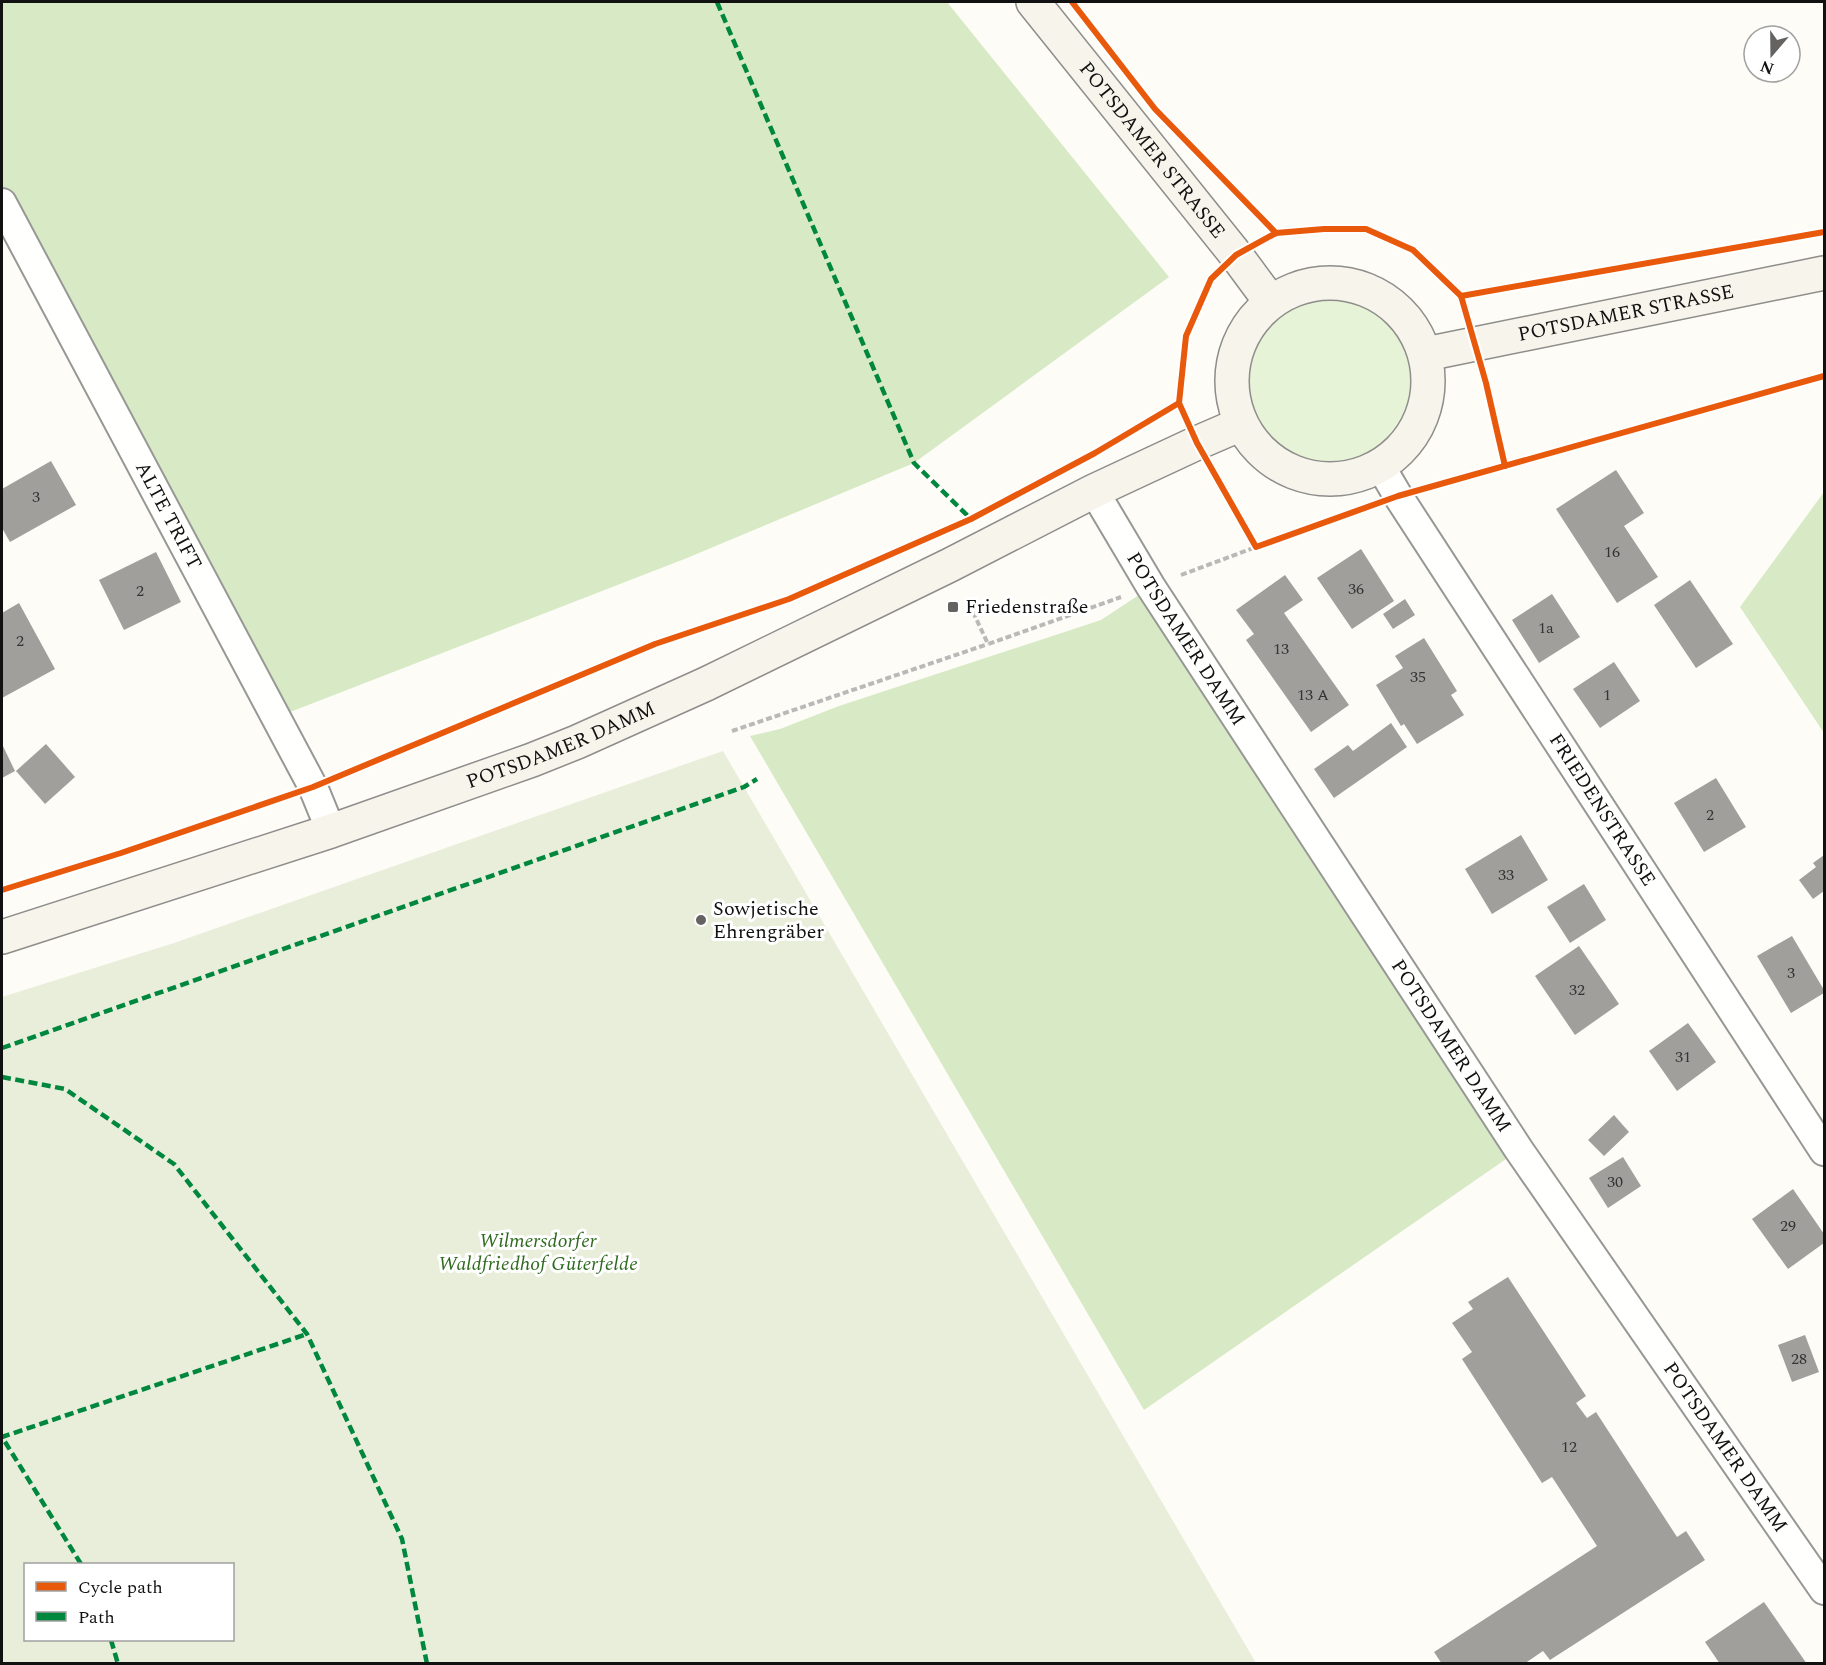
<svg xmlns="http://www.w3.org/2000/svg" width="1826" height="1665" font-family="Spectral,serif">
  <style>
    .green { fill: #e7f3d7 }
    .forest { fill: #d8eac5 }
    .cemetery { fill: #e9eedb; fill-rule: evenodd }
    .building { fill: #a19f9c }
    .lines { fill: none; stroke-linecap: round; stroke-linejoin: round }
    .street-casing { stroke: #979795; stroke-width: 32 }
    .secondary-casing { stroke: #8e8d8b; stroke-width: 36 }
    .path { stroke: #b9b9b8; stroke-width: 4; stroke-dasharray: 6 3; stroke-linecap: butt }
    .street { stroke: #fffffe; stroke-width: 28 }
    .secondary { stroke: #f6f4eb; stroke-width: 33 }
    .quiet { stroke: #00873e; stroke-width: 4.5; stroke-dasharray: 9 4.5; stroke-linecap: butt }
    .cycleway-casing { stroke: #fff; stroke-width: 10 }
    .cycleway { stroke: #e8590c; stroke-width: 6 }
    .poi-dot { fill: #646362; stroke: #fff; stroke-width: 2 }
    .labels { text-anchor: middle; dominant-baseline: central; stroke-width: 6; stroke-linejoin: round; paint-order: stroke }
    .number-label { font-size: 16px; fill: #353434 }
    .street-label { font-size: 20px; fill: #111; stroke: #fff }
    .poi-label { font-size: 20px; fill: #111; stroke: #fff; text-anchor: start }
    .park-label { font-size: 20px; font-style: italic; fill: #2f6b1f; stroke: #fff }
  </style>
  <rect width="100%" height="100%" fill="#fdfcf7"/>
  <circle class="green" cx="1328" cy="380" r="82"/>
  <g class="forest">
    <polygon points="2,2 947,2 1169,277 914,463 687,558 285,714 2,200"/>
    <polygon points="1824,492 1824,733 1740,607"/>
    <polygon points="1151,587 1519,1150 1144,1410 750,736 780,729 839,706 1101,620"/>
  </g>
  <path class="cemetery" d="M723 751 1256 1663H2V997L174 943ZM26 1564H232V1640H26Z"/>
  <g class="building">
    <polygon points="51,461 76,505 10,542 2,528 2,489"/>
    <polygon points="1616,470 1644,513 1624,526 1658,577 1617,603 1556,509"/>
    <polygon points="1361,549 1394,601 1352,629 1317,578"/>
    <polygon points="156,552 181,602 124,630 99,580"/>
    <polygon points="1285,575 1303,600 1284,613 1349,705 1311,732 1246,640 1254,634 1236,610"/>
    <polygon points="1690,580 1733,644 1696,668 1654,605"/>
    <polygon points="1552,594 1580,637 1539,663 1512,620"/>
    <polygon points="1405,599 1415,615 1393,629 1383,614"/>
    <polygon points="19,603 55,669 2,698 2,613"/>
    <polygon points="1424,638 1457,691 1451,695 1464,715 1417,744 1404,724 1401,726 1376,685 1403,668 1395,656"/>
    <polygon points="1614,662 1640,701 1600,728 1573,689"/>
    <polygon points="1391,723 1407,747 1334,798 1314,769 1348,745 1353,751"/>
    <polygon points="2,744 15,771 2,778"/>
    <polygon points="46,744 75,777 45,804 16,771"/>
    <polygon points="1716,778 1746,827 1704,852 1674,803"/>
    <polygon points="1521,835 1548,880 1492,914 1465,869"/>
    <polygon points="1824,855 1824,891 1813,899 1799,880 1816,867 1813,863"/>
    <polygon points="1584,884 1606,920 1570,943 1547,907"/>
    <polygon points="1792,936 1824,990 1824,993 1791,1013 1757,956"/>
    <polygon points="1579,946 1619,1004 1575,1035 1535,976"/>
    <polygon points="1688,1023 1716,1062 1677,1091 1649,1051"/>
    <polygon points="1614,1115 1629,1132 1604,1156 1588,1140"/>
    <polygon points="1623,1157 1641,1186 1608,1208 1589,1178"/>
    <polygon points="1793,1189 1824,1234 1824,1243 1788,1269 1752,1219"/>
    <polygon points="1508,1277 1586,1396 1576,1403 1587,1418 1596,1412 1677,1537 1686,1531 1705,1560 1550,1660 1543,1651 1524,1664 1442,1664 1434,1652 1597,1546 1552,1477 1542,1483 1462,1359 1472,1352 1452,1323 1473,1309 1468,1302"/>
    <polygon points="1805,1335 1819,1372 1792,1382 1778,1345"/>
    <polygon points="1764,1602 1807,1664 1720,1664 1705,1642"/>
  </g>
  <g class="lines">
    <defs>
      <g id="street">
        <path id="s1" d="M2 203 313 787 331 831"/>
        <path id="s2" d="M1381 467 1398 496 1824 1151"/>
        <path id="s3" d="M1094 491 1151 587 1519 1150 1824 1590"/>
      </g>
      <g id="secondary">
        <path id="s4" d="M1033 2 1236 255 1270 301"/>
        <circle cx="1330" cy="381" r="98"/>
        <path id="s5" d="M1426 354 1824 273"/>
        <path id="s6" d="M2 937 331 831 532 760 577 742 706 684 950 565 1094 491 1197 443 1241 424"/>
      </g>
    </defs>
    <use href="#street" class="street-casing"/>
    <use href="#secondary" class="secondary-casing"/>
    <g class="path">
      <polyline points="1181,575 1256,547"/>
      <polyline points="973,612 988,644 1121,597"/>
      <polyline points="732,731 988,644"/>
    </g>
    <use href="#street" class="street"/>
    <use href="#secondary" class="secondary"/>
    <g class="quiet">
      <polyline points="717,2 914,463 971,519"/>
      <polyline points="2,1048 744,787 757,779"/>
      <polyline points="2,1077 65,1089 174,1164 307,1334 402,1539 427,1664"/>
      <polyline points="81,1564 2,1437 307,1334"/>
      <polyline points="111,1640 118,1664"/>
    </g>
    <defs>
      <g id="cycleway">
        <polyline points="1072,2 1155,109 1276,233"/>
        <polyline points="1461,296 1824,232"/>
        <polyline points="1179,403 1197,443 1256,547 1398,496 1824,376"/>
        <polyline points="2,890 121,853 313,787 655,644 789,599 971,519 1095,453 1179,403 1186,336 1211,279 1236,255 1276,233 1324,229 1366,229 1413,250 1461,296 1486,383 1505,466"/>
      </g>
    </defs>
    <use href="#cycleway" class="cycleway-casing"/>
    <use href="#cycleway" class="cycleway"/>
  </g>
  <g class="poi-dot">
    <rect x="947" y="601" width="12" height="12" rx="3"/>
    <circle cx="701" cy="920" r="6"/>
  </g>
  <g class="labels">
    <g class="number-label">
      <text x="36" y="497">3</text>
      <text x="1612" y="552">16</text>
      <text x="1356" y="589">36</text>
      <text x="140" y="591">2</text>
      <text x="1546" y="628">1a</text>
      <text x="20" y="641">2</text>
      <text x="1281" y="649">13</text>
      <text x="1418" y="677">35</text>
      <text x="1313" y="695">13 A</text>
      <text x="1607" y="695">1</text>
      <text x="1710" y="815">2</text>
      <text x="1506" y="875">33</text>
      <text x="1791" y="973">3</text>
      <text x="1577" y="990">32</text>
      <text x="1683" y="1057">31</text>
      <text x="1615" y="1182">30</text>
      <text x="1788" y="1226">29</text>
      <text x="1799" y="1359">28</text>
      <text x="1569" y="1447">12</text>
    </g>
    <g class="street-label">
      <text stroke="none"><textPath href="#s4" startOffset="190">POTSDAMER STRASSE</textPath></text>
      <text stroke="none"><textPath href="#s5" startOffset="204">POTSDAMER STRASSE</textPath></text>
      <text stroke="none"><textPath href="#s1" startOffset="354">ALTE TRIFT</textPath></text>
      <text stroke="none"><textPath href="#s3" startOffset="174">POTSDAMER DAMM</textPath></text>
      <text stroke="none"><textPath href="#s6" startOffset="591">POTSDAMER DAMM</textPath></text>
      <text stroke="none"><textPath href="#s2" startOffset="408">FRIEDENSTRASSE</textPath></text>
      <text stroke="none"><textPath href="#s3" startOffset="660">POTSDAMER DAMM</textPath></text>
      <text stroke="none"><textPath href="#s3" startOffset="1146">POTSDAMER DAMM</textPath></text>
    </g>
    <g class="poi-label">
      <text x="965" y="607">Friedenstraße</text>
      <text x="713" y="909">Sowjetische<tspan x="713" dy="23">Ehrengräber</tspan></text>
    </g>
    <g class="park-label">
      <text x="538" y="1241">Wilmersdorfer<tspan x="538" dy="23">Waldfriedhof Güterfelde</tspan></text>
    </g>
  </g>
  <rect width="1826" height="1665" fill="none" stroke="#111111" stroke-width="6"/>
  <rect x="24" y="1563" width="210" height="78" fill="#ffffff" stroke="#a0a0a0" stroke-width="1.5"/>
  <rect x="36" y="1582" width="30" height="9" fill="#e8590c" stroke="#a0a0a0" stroke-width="1.5"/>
  <text x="78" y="1593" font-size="18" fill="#111111">Cycle path</text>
  <rect x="36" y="1612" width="30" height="9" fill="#00873e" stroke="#a0a0a0" stroke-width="1.5"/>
  <text x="78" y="1623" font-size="18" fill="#111111">Path</text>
  <g transform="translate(1772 54) rotate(200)"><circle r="28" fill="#ffffff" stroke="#a0a0a0" stroke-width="1.5"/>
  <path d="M0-4.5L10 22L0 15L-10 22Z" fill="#646362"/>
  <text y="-9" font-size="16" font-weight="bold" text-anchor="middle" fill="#111111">N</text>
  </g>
</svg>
